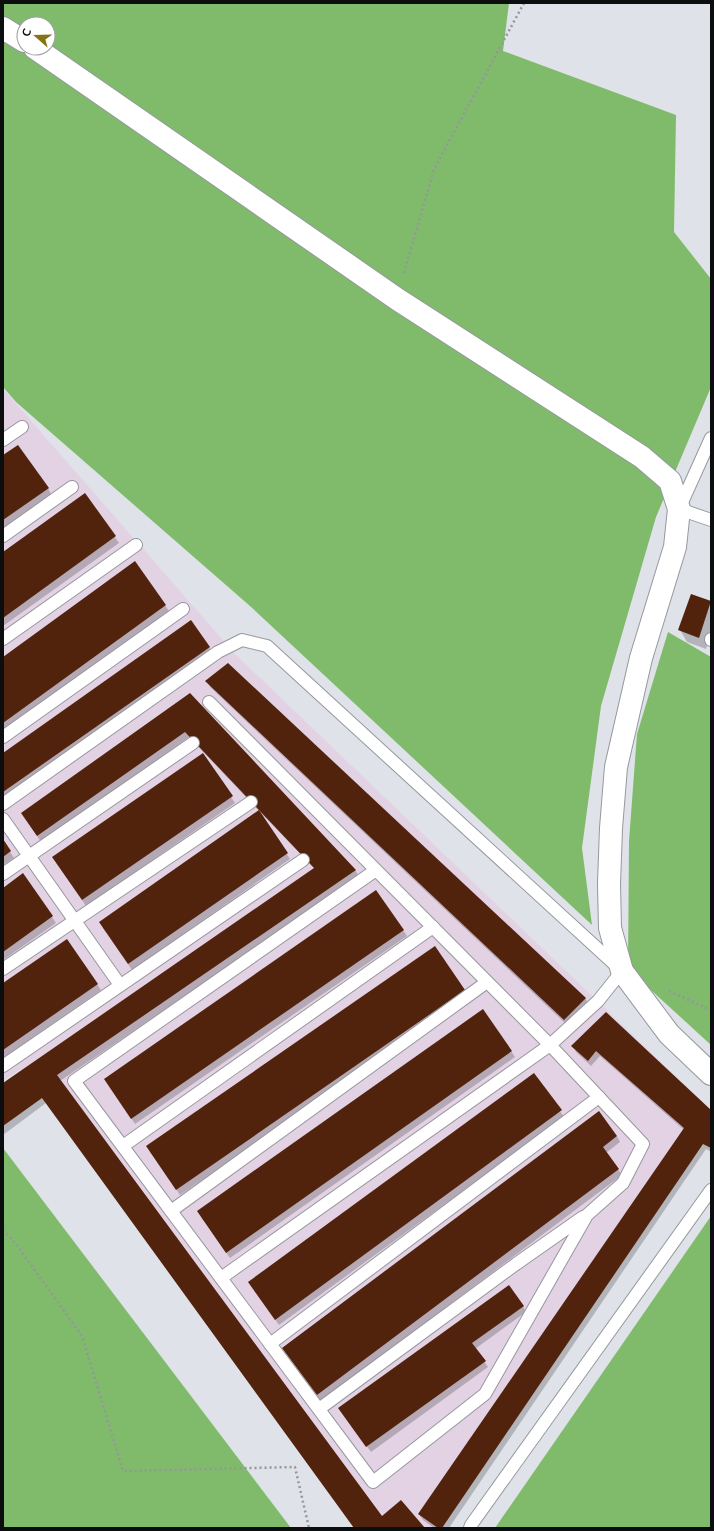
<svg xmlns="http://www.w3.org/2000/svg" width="714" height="1531" font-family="Lato,sans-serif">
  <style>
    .industrial { fill: #e3d2e3 }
    .forest { fill: #80bb6b; fill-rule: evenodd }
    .shadow { fill: #0003 }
    .building { fill: #51230d }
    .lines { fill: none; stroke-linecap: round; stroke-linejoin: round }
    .lane-casing { stroke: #95989d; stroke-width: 14 }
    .street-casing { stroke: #95989d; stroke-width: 24 }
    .path { stroke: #94969a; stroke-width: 2.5; stroke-dasharray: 2 3; stroke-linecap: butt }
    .lane { stroke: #fff; stroke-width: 12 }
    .street { stroke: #fff; stroke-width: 22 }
  </style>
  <rect width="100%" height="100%" fill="#dfe2e8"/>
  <polygon class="industrial" points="3,389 236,655 711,1110 711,1130 442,1528 354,1528 21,1069 3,1081"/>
  <g class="forest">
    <path d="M3 3H509L503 51 676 115 674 232 711 279V387L656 517 601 706 582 848 592 925 250 606 16 402 3 387ZM24 24H48V48H24Z"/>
    <polygon points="668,632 711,657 711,1045 628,969 629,841 637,734"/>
    <polygon points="3,1148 291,1528 3,1528"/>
    <polygon points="711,1216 711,1528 495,1528"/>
  </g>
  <g class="shadow">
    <polygon points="3,457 48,488 51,494 3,529"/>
    <polygon points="85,494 119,543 3,626 3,553"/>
    <polygon points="135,563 169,611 3,731 3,658"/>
    <polygon points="692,595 711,602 711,634 706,649 687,642 680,630"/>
    <polygon points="209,647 212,653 3,797 3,754"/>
    <polygon points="207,681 585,998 589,1004 568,1026 210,687"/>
    <polygon points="190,695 356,871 359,877 60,1081 382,1517 424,1528 354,1528 46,1103 3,1135 3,1084 315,869 260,812 290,859 132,970 103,928 259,811 189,737 41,842 26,819"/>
    <polygon points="203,755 235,803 86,906 57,863"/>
    <polygon points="3,841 14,858 3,865"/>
    <polygon points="23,875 56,923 3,960 3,889"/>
    <polygon points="403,930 407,936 135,1124 109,1085"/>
    <polygon points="3,984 97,984 101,990 3,1058"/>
    <polygon points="464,990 468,996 180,1195 151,1152"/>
    <polygon points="606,1013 711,1111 711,1152 706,1149 449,1528 434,1528 423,1520 419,1514 684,1130 600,1056 591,1066 576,1052 573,1046"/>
    <polygon points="511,1051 515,1057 230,1258 201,1217"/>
    <polygon points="534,1074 564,1117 279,1325 249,1283"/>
    <polygon points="617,1136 620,1142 606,1153 622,1175 321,1401 283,1349"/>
    <polygon points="523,1306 526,1312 475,1349 488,1367 371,1452 343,1414"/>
  </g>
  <g class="building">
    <polygon points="18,445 49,488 3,520 3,455"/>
    <polygon points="85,493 116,536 3,618 3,552"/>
    <polygon points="135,561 166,605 3,723 3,657"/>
    <polygon points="691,594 711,601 699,638 678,630"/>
    <polygon points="191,620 210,647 3,792 3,753"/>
    <polygon points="228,663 586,998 564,1020 205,681"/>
    <polygon points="190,693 356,870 57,1075 382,1516 401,1500 425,1528 354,1528 42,1098 3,1126 3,1083 314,868 185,732 37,836 21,813"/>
    <polygon points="203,753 233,796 82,900 52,857"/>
    <polygon points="259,810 288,853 128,964 99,922"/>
    <polygon points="3,839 11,851 3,857"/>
    <polygon points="23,873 53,916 3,952 3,888"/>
    <polygon points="376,890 404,930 131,1119 104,1079"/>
    <polygon points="67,939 98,984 3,1050 3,983"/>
    <polygon points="435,946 465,990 176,1190 146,1146"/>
    <polygon points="483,1009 512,1051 226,1253 197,1211"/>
    <polygon points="606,1012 711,1110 711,1148 703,1144 442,1528 438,1528 418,1514 684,1128 596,1051 588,1061 571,1046"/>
    <polygon points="534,1073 562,1110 275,1320 248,1282"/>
    <polygon points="599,1111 617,1136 603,1147 619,1169 317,1395 282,1348"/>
    <polygon points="509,1285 524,1306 472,1343 486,1361 366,1447 338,1408"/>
  </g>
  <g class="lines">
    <defs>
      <g id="lane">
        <polyline points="711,438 679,509 711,520"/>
        <polyline points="3,440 22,427"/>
        <polyline points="3,536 72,487"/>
        <polyline points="3,639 136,545"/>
        <polyline points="711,639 711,640"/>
        <polyline points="209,702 550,1045 643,1144 623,1183 587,1215 485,1394 373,1482 74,1081 376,870"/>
        <polyline points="3,737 183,609"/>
        <polyline points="3,804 218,652 242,640 267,646 622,971 598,1001 550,1045 221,1278"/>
        <polyline points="3,819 120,985"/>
        <polyline points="3,874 193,743"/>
        <polyline points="3,969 251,802"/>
        <polyline points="3,1066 303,860"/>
        <polyline points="123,1146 433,927"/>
        <polyline points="171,1211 487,982"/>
        <polyline points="270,1344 599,1097"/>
        <polyline points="319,1409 516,1264 583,1217"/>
        <polyline points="470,1528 471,1525 711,1190"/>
      </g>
      <g id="street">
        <polyline points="3,28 24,41"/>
        <polyline points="35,48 397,299 642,457 670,481 679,509 675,547 641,658 616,767 611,828 609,884 610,928 622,971 669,1034 711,1074"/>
      </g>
    </defs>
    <use href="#lane" class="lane-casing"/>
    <use href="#street" class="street-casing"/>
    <g class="path">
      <polyline points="404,273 434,169 524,3"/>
      <polyline points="669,991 711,1010"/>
      <polyline points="3,1230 16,1244 82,1336 123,1471 295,1467 309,1528"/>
    </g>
    <use href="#lane" class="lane"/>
    <use href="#street" class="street"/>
  </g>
  <rect width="714" height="1531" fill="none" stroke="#0c0d0f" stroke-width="8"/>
  <g transform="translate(36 36) rotate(290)"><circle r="19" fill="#ffffff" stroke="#9e9e9f"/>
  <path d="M0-3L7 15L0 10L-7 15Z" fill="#857416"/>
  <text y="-6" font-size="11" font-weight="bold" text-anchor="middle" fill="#0c0d0f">С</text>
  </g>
</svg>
